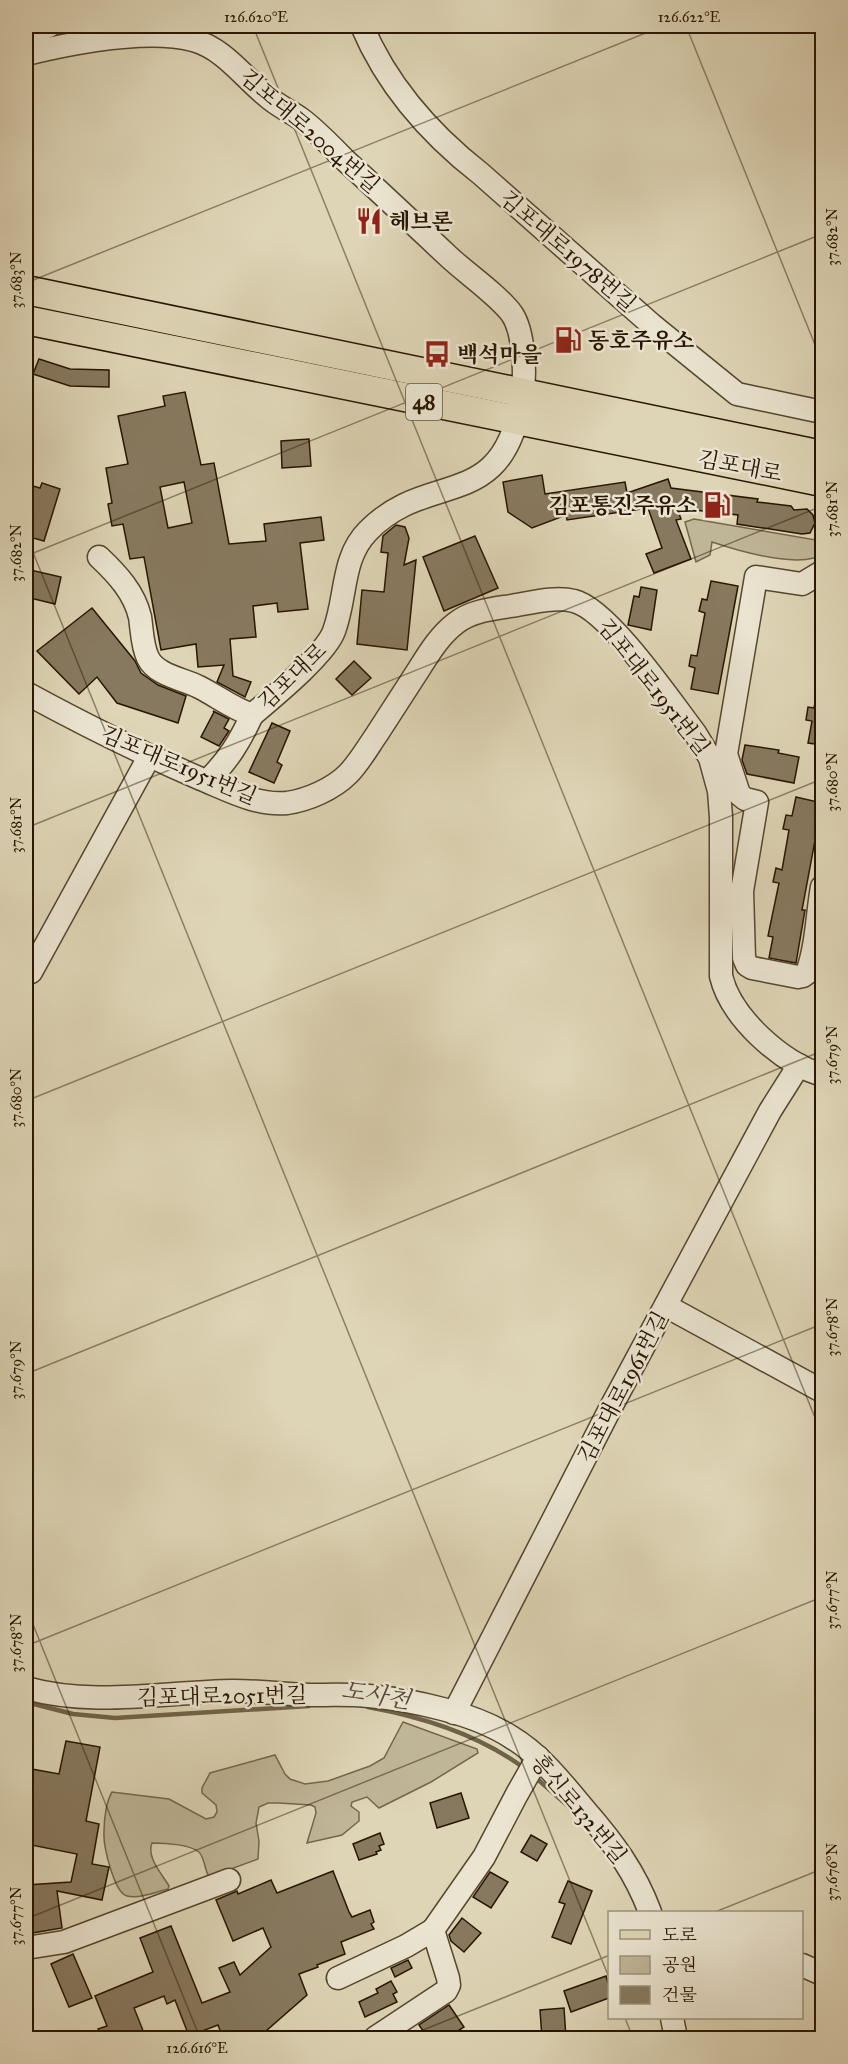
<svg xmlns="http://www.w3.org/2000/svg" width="848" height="2064" font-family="'IM FELL Great Primer','Noto Serif KR',serif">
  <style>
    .green { fill: #bfb597; stroke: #74664c; stroke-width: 1.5 }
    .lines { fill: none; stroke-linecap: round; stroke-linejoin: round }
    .stream { stroke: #706248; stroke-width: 4.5 }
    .building { fill: #87795f; stroke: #281601; stroke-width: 1.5; fill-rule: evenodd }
    .minor-casing { stroke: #56462e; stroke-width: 25 }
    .major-casing { stroke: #281601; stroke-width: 31 }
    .minor { stroke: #eae4d0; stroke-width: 22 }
    .major { stroke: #ded5b6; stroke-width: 28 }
    .ticks { fill: none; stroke: #281601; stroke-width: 1.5; stroke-opacity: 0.45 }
    .labels { text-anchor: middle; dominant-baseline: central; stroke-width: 5; stroke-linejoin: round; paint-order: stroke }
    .shield { fill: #eae4d0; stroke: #62543f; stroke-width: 1.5 }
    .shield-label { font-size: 21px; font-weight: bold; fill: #281601 }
    .street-label { font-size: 22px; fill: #281601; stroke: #eae4d0 }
    .poi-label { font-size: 22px; font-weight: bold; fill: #281601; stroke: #eae4d0; text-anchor: start }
    .water-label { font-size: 24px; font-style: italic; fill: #584831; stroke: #eae4d0 }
    .neatline { fill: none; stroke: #281601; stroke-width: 2 }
    .ticks-label { font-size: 15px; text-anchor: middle; fill: #281601 }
  </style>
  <rect width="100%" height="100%" fill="#ded5b6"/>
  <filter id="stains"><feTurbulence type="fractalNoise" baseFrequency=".00333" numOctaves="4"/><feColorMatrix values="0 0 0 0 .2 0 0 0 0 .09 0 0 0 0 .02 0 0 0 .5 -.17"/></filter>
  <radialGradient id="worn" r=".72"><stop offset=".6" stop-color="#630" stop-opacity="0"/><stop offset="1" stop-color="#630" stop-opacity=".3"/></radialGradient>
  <g class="green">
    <path d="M694 519 822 541 821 551 814 558C786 565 739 551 712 542L710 555 696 562 685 522Z"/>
    <path d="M403 1722 477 1749 478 1753 431 1782 379 1808 367 1797 352 1802 351 1806 359 1812V1821L342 1835 307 1843 316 1813 315 1807 311 1805 279 1803H268L259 1807 256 1823 259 1841 258 1859 209 1877C205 1870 205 1862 201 1855 196 1844 162 1843 152 1843 146 1857 162 1874 169 1886L168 1889C156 1892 140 1899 127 1896 114 1893 103 1845 104 1832 104 1820 106 1802 112 1792L169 1799 206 1819 214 1817 217 1812 216 1805 202 1793V1788L210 1773 275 1755 285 1774 290 1779 305 1784 328 1781 370 1766 384 1758Z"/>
  </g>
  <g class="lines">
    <g class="stream">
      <polyline points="26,1702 73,1714 115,1718 309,1706"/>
      <path d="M368 1707C423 1717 478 1734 524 1768"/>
      <polyline points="535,1777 567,1805"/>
    </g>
  </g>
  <g class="building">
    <polygon points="39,359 70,369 109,370 109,387 70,386 33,374"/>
    <path d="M185 392 201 465 214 463 229 544 266 541 264 524 321 517 324 540 300 543 308 609 278 612 277 603 253 606 256 637 230 639 233 676 251 682 245 697 217 682 224 665 198 667 196 644 161 650 144 557 130 559 123 524 112 526 108 504 112 503 106 468 128 464 118 416 165 406 163 396ZM184 482 192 523 168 528 160 487Z"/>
    <polygon points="309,439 311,466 282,468 281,441"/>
    <polygon points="542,475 545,494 625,482 627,493 668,479 671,488 758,499 757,502 791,506 794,510 807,509 813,515 815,523 810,533 802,534 737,524 738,515 677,508 681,519 676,520 691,559 654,573 646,554 662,548 648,508 567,520 566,515 532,528 508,512 503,482"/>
    <polygon points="42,483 60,489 44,541 26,536 26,484 40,488"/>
    <polygon points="396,525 405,527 409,538 404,565 416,560 407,650 357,644 362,590 384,592 388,553 381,552 383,536"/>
    <polygon points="475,536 498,588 444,611 423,557"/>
    <polygon points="26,569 61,577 55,604 26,597"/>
    <polygon points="711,581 738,586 718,694 691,689 695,668 689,666 691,655 697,656 705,613 699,611 702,599 707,600"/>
    <polygon points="641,587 657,590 651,630 628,625 634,596 639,597"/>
    <polygon points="92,608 135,661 141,673 158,685 186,696 178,723 117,703 97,677 79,694 37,651"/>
    <polygon points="354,661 371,678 352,695 336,679"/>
    <polygon points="816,698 822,698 822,745 808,743 812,721 806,720 808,707 814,708"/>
    <polygon points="213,711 229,719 224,728 229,731 219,746 201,737 214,712"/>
    <polygon points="272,723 290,731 277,762 282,765 274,783 249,772"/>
    <polygon points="745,745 779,750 778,753 799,757 794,783 747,774 742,760"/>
    <polygon points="796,797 822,803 802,910 805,910 796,963 769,958 773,937 768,936 779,883 773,882 776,868 782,870 789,830 783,829 786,815 792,816"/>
    <polygon points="66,1741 100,1747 86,1821 99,1824 92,1864 109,1867 102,1900 57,1891 62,1928 26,1934 26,1885 71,1882 77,1854 26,1844 26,1768 59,1774"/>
    <polygon points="461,1793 469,1818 437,1828 430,1803"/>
    <polygon points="380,1833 384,1844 379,1846 381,1850 376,1852 377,1854 359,1860 353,1844"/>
    <polygon points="531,1835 547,1844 537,1861 521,1852"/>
    <polygon points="333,1871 349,1912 352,1917 370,1910 374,1922 371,1924 374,1929 341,1942 345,1954 317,1965 318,1967 299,1974 307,1995 258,2038 223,2038 218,2025 189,2036 175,2000 167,2004 164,1996 134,2008 146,2038 102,2038 98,2029 107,2026 95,1996 153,1972 140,1938 171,1926 202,2003 230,1992 219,1968 234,1962 240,1975 271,1947 263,1928 233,1941 216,1900 237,1891 238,1894 271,1880 277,1893"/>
    <polygon points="490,1872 508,1882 491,1908 473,1897"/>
    <polygon points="568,1881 592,1891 571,1944 552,1937 565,1904 559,1902"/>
    <polygon points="462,1918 481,1933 464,1952 451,1941 449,1935"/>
    <polygon points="73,1954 92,1998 69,2007 51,1964"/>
    <polygon points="408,1960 412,1968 395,1977 391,1968"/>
    <polygon points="606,1976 609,1986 609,1998 571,2012 564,1991"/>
    <polygon points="391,1981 397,1992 393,1994 397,2002 365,2017 359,2002 378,1993 376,1989"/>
    <polygon points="449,2005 464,2027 447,2038 428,2038 419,2025"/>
    <polygon points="564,2008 566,2038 542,2038 540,2010"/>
  </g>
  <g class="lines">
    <defs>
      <g id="minor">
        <path d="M362 26C387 85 431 135 481 174L652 325 737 394 822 412"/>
        <polyline points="26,35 49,26"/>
        <path d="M26 54C72 43 146 28 193 40 225 49 243 77 268 97 278 106 290 111 301 119 317 131 332 147 346 161 381 193 415 225 449 257 466 273 499 296 512 314 524 332 526 374 522 396 503 516 429 468 368 531 341 558 347 597 334 631 326 654 272 698 252 715 232 708 217 696 199 687 183 679 156 675 148 658 142 646 142 630 140 617 134 592 117 574 99 557"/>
        <path d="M822 572 802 584 756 577 726 754 739 794 745 799 757 802 742 891 744 958 747 965 752 968 798 977 803 976 807 973C817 945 817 915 822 887"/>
        <path d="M26 693C83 724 141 753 201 779 228 790 257 806 287 803 308 800 333 789 348 774 359 763 368 747 377 734 391 712 405 691 419 669 429 653 440 635 456 623 471 611 492 609 511 606 530 603 555 596 574 601 608 609 672 703 695 733L710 758 719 791 721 817V976C731 1018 782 1063 822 1075"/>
        <path d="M207 781C228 761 240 741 252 715"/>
        <polyline points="26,973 31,972 149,757"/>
        <polyline points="666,1306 822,1391"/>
        <path d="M26 1688C93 1707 164 1692 233 1691 259 1691 284 1694 310 1695 329 1695 349 1694 369 1696 413 1700 474 1713 511 1737 541 1755 563 1784 585 1810 613 1842 635 1872 650 1912"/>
        <polyline points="454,1713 611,1407 770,1111 799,1065"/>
        <polyline points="26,1948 64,1942 80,1936 229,1880"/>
        <polyline points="802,1965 822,1974"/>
        <polyline points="338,1978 406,1946 433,1930"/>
        <polyline points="672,2018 676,2038"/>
        <polyline points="375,2038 446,1991 449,1985 448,1978 433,1930 484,1857 517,1794 538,1757"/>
      </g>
      <g id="major">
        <polyline points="26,290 822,455"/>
        <polyline points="26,320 822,482"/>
      </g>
    </defs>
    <use href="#minor" class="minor-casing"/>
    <use href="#major" class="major-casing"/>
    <use href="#minor" class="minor"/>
    <use href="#major" class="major"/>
  </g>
  <path class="ticks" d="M253 26 822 1435M686 26 822 362M26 283 663 26M26 535 610 1980M26 556 822 234M26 828 822 506M26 1101 822 779M26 1374 822 1051M26 1607 200 2038M26 1646 822 1324M715 1912 822 1869M26 1919 822 1597M625 2018 633 2038M403 2038 610 1955"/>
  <defs>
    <symbol id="restaurant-bare" viewBox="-9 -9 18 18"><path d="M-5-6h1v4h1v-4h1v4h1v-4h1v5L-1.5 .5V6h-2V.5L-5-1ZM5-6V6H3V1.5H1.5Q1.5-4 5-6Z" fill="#8f2418" stroke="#eae4d0" stroke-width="2.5" paint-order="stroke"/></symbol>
    <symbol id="fuel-bare" viewBox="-9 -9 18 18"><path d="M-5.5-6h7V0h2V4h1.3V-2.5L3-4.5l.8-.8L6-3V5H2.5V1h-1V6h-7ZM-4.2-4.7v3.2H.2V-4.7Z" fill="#8f2418" stroke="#eae4d0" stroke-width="2.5" paint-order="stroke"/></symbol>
    <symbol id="bus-bare" viewBox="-9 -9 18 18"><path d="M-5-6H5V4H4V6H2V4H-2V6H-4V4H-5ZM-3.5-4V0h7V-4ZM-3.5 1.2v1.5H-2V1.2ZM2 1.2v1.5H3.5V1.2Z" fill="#8f2418" stroke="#eae4d0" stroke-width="2.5" paint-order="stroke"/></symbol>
  </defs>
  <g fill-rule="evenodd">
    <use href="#restaurant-bare" x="350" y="202" width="38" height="38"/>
    <use href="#fuel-bare" x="549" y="321" width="38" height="38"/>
    <use href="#bus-bare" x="418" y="335" width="38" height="38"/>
    <use href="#fuel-bare" x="698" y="486" width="38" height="38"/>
  </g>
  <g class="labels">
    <rect class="shield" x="406" y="384" width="36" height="36" rx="4.5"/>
    <g class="shield-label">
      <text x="424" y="402">48</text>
    </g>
    <g class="street-label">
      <text transform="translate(310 131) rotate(41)">김포대로2004번길</text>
      <text transform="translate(568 251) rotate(41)">김포대로1978번길</text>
      <text transform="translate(740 466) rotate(11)">김포대로</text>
      <text transform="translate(292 676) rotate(-44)">김포대로</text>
      <text transform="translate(654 687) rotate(52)">김포대로1951번길</text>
      <text transform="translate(179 765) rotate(23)">김포대로1951번길</text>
      <text transform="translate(623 1387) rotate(-62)">김포대로1961번길</text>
      <text transform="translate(222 1696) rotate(-1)">김포대로2051번길</text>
      <text transform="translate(579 1809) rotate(50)">흥신로132번길</text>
    </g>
    <g class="poi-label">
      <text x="389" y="221">헤브론</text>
      <text x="588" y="340">동호주유소</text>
      <text x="457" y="354">백석마을</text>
      <text x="697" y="505" text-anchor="end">김포통진주유소</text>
    </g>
    <g class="water-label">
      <text transform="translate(376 1695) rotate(9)">도사천</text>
    </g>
  </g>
  <rect width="848" height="2064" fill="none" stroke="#ded5b6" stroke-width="66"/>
  <rect x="608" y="1911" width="195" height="108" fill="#eae4d0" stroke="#9c927d" stroke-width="1.5"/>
  <rect x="620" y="1930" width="30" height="9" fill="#ded5b6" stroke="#9c927d" stroke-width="1.5"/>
  <text x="662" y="1941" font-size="18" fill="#281601">도로</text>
  <rect x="620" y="1956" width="30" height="18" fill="#bfb597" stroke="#9c927d" stroke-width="1.5"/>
  <text x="662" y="1971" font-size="18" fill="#281601">공원</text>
  <rect x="620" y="1986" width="30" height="18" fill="#87795f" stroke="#9c927d" stroke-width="1.5"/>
  <text x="662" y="2001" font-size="18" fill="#281601">건물</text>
  <rect x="33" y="33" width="782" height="1998" class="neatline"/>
  <g class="ticks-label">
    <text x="256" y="22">126.620°E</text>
    <text x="689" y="22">126.622°E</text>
    <text transform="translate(832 237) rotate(-90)" y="5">37.682°N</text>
    <text transform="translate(16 280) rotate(-90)" y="5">37.683°N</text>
    <text transform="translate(832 509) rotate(-90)" y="5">37.681°N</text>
    <text transform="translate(16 553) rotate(-90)" y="5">37.682°N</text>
    <text transform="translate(832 782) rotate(-90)" y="5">37.680°N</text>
    <text transform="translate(16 825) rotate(-90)" y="5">37.681°N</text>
    <text transform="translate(832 1055) rotate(-90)" y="5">37.679°N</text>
    <text transform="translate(16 1098) rotate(-90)" y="5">37.680°N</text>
    <text transform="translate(832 1327) rotate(-90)" y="5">37.678°N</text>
    <text transform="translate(16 1370) rotate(-90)" y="5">37.679°N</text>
    <text transform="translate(832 1600) rotate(-90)" y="5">37.677°N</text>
    <text transform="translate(16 1643) rotate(-90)" y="5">37.678°N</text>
    <text transform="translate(832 1872) rotate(-90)" y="5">37.676°N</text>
    <text transform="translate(16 1916) rotate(-90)" y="5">37.677°N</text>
    <text x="197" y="2053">126.616°E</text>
  </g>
  <rect width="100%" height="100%" filter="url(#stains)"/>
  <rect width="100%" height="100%" fill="url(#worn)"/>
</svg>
